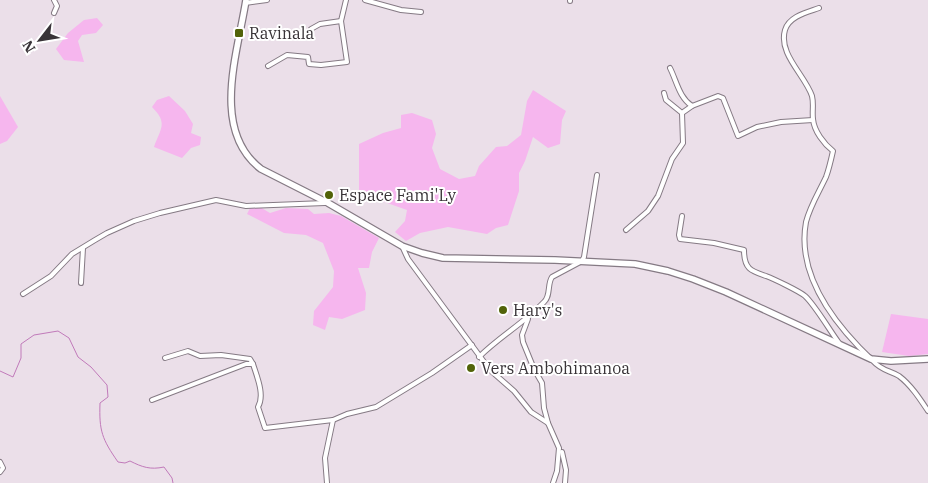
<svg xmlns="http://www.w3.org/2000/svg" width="928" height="483" font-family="'IBM Plex Serif',serif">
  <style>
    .green { fill: #f6b6ee }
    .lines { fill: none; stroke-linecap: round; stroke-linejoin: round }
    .stream { stroke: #c17aba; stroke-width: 1 }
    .street-casing { stroke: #857a84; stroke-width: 6 }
    .secondary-casing { stroke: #857a84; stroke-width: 8 }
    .street { stroke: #fff; stroke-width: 4 }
    .secondary { stroke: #fff; stroke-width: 5.5 }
    .poi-dot { fill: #526309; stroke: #fff; stroke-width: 2 }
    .labels { text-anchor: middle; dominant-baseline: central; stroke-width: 4; stroke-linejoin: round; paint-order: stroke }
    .poi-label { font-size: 16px; fill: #383337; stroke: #fff; text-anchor: start }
  </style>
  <rect width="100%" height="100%" fill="#ebdfe9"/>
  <g class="green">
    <polygon points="97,18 103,25 96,33 82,35 78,41 84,62 64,60 56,49 68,33 84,20"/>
    <polygon points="533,90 566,111 562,120 560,144 548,148 533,137 525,161 519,173 519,191 508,225 496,228 487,234 448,227 420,233 406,241 395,232 405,221 407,210 359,193 359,144 383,133 401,128 401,115 412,113 432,120 436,134 432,148 440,169 459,179 475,176 479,166 496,147 507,146 521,135 527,101"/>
    <polygon points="0,96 18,127 7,141 0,144"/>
    <path d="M169 96 185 111 193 124 191 133 201 137 200 145 191 148 182 158 154 147C161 128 168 123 152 107L157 100Z"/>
    <polygon points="260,207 270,213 286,208 308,209 314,214 329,213 341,216 379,238 372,252 369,268 358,268 366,293 365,310 342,319 329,317 325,330 313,325 314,311 333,287 334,271 323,243 306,235 284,233 247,214 250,208"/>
    <polygon points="891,314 928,319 928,354 909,356 882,352"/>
  </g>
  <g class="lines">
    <path class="stream" d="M0 371 13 377 21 358V344L34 335 58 331 69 338 78 357 91 367 107 385 108 397 100 403C99 431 102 439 118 462L125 463 130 461C142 467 150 470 164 467L172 478 173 483"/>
    <defs>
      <g id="street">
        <polyline points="365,0 401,10 421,12"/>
        <polyline points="570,0 570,1"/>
        <polyline points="245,3 267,0"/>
        <path d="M819 8C808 12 789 16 785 30 778 54 805 75 812 96 814 104 812 111 813 119 814 131 824 144 833 151 831 160 829 169 826 177 819 192 810 206 806 222 796 276 837 327 873 361 882 371 889 370 899 376 911 385 920 399 928 411"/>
        <polyline points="54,13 57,6 54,0"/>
        <polyline points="311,29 320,24 341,21"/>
        <polyline points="268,66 287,55 308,57 309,64 321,65 347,62 341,21 346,0"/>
        <path d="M670 68C677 82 679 97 692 106L718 96 723 98 738 136 757 127 781 122 813 120"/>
        <polyline points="664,93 666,100 682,113 692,106"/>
        <path d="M682 216 679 235 680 239 714 243 744 250C744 269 751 271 766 276 774 279 799 291 805 296 815 305 830 331 839 343"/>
        <polyline points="626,230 648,211 658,196 672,159 683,143 682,113"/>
        <polyline points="402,246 408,259 490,370 514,391 531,412 548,423 559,448 557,471 553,483"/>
        <polyline points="81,283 83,248"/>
        <polyline points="23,294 51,276 72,254 95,240 107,233 134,221 160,213 216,200 246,206 325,203"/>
        <polyline points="528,319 522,335 523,342 534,369 542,383 544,408 548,423"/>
        <path d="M479 357C499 337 524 323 544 302 551 296 547 284 552 277L582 261 584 257 597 175"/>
        <path d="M165 358 188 351 200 356 221 355 250 359 253 364C257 377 265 395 258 407L265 428 333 420 347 414 376 407 432 373 472 345"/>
        <polyline points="152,400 246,364 253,364"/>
        <polyline points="562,452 566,470 565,483"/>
        <polyline points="0,462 3,468 0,472"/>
        <polyline points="327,483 325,458 333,420"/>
      </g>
      <path id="secondary" d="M246 0C238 52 210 130 261 169L328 203 402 246 422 253 443 258 555 260 635 264 668 271 693 279 726 292 871 359 891 361 928 359"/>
    </defs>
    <use href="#street" class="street-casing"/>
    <use href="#secondary" class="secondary-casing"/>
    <use href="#street" class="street"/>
    <use href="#secondary" class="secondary"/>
  </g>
  <g class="poi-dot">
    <rect x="234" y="28" width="10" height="10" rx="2.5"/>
    <circle cx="329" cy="195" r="5"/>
    <circle cx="503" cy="310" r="5"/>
    <circle cx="471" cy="368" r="5"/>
  </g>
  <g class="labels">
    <g class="poi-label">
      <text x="249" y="33">Ravinala</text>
      <text x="339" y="195">Espace Fami'Ly</text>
      <text x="513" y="310">Hary's</text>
      <text x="481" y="368">Vers Ambohimanoa</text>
    </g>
  </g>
  <g transform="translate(40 40) rotate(239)" stroke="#ffffff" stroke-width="4" paint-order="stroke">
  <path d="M0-4L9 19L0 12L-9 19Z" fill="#383337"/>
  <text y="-8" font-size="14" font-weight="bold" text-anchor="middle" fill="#383337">N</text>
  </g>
</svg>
